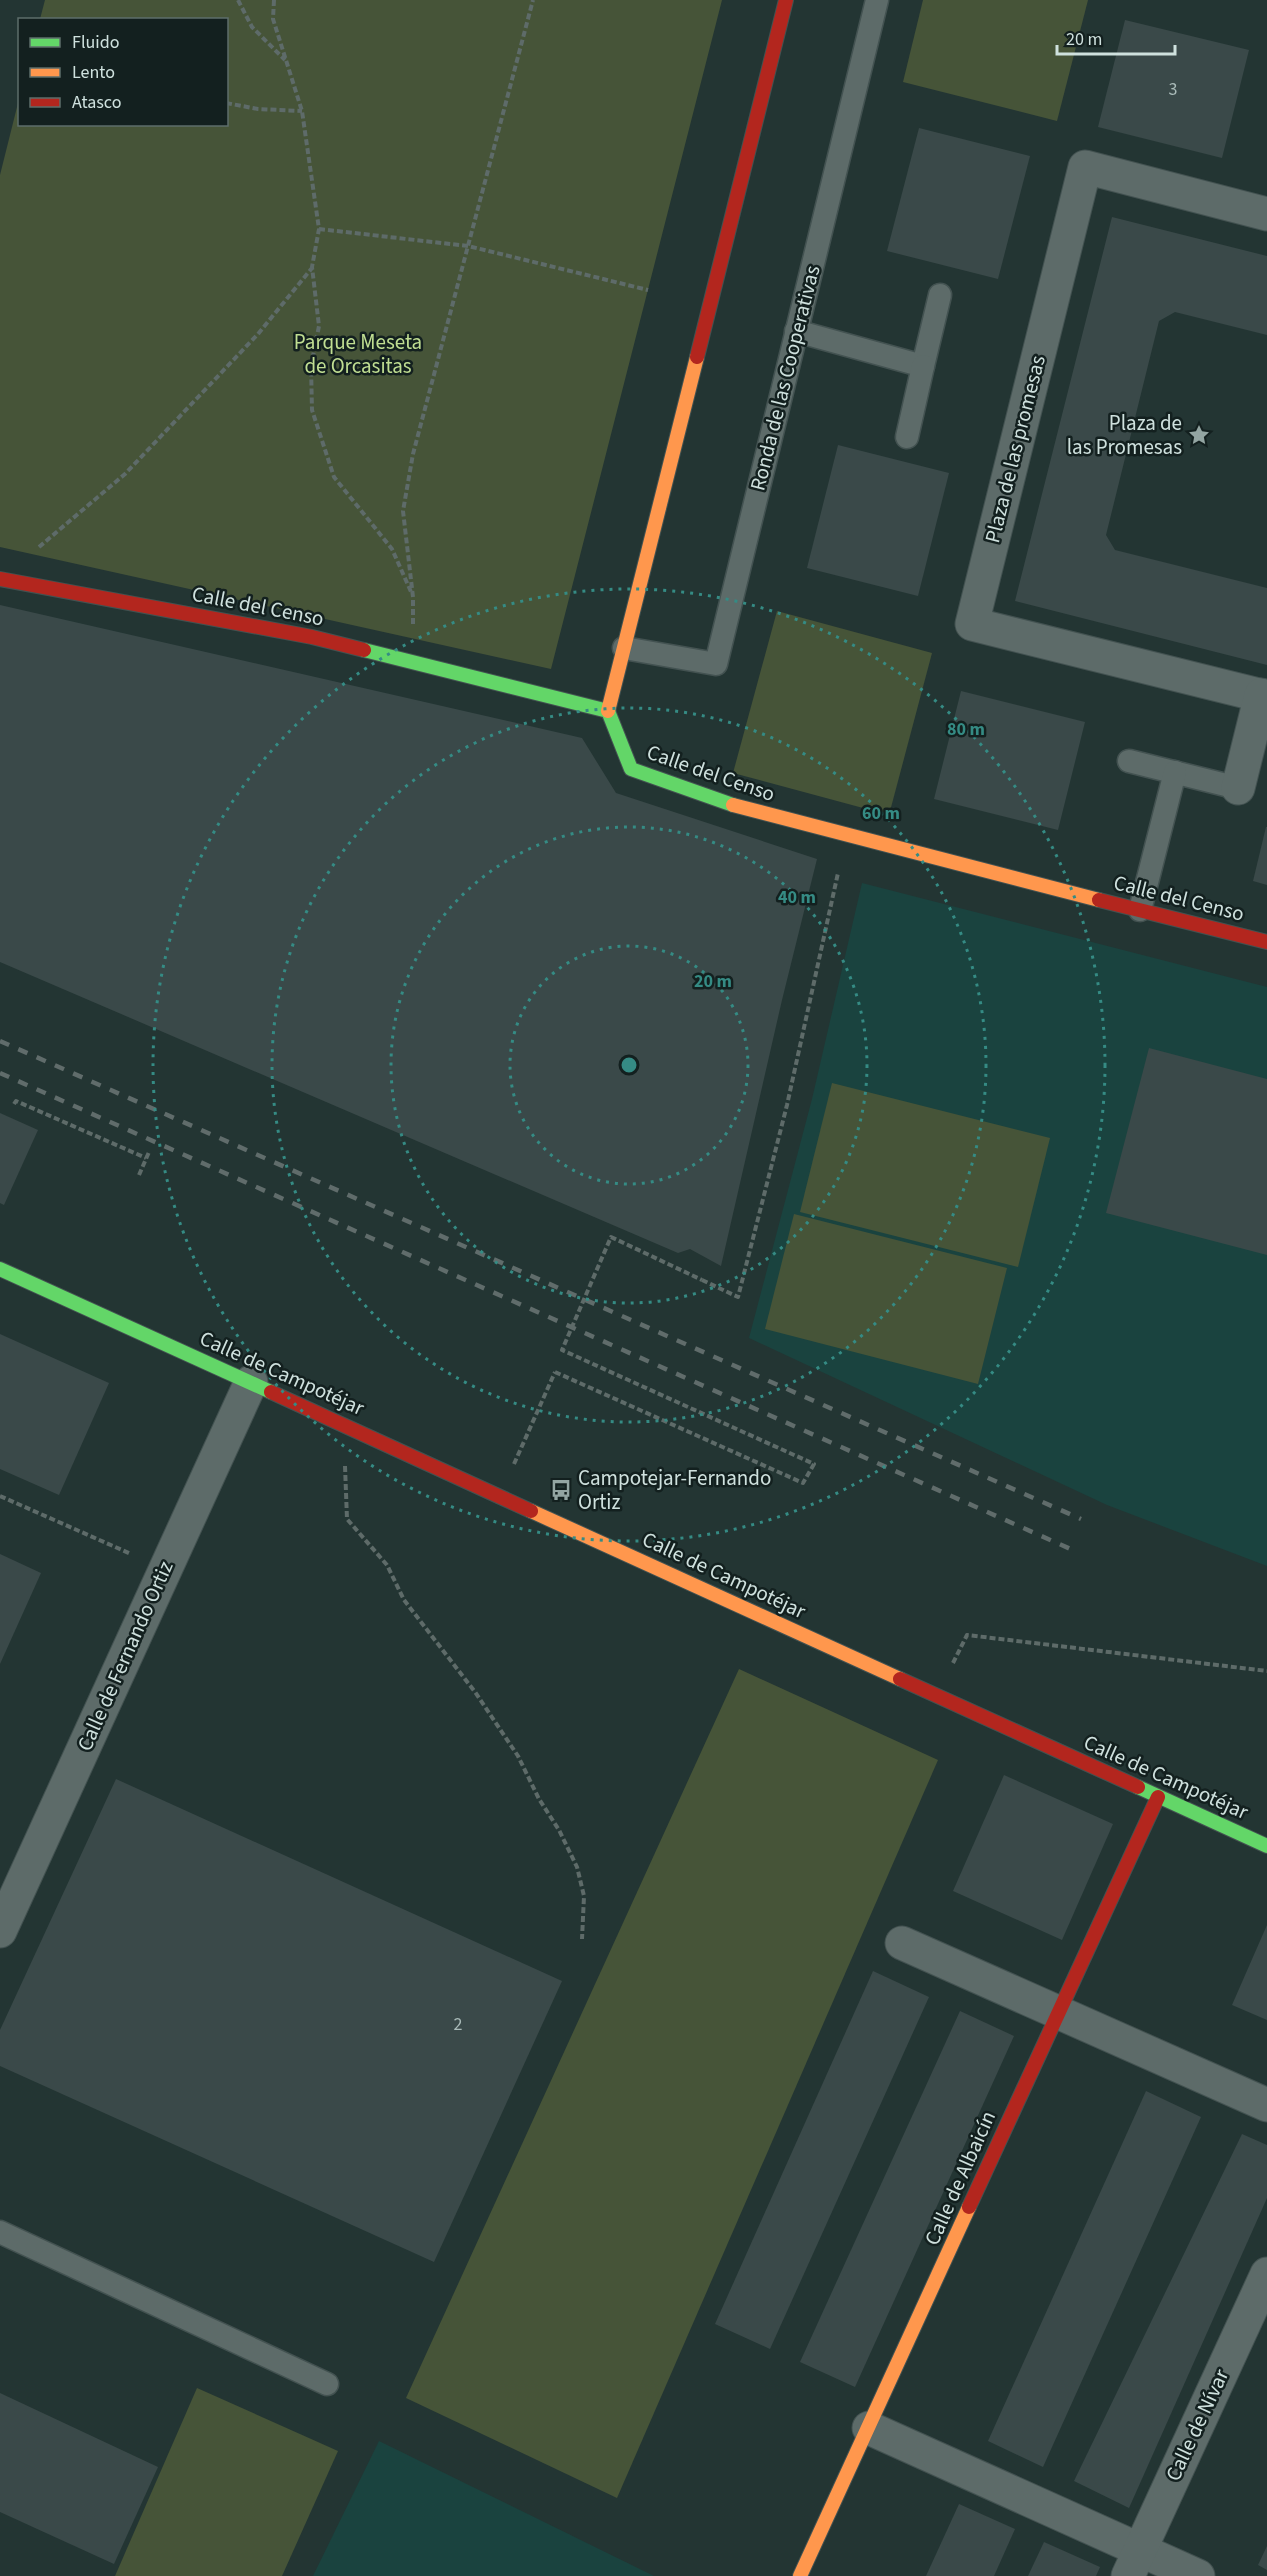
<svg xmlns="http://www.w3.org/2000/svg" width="1267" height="2576" font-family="'Source Sans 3',sans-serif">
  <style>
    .built { fill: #1a433f }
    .green { fill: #465438 }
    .building { fill: #3a4949 }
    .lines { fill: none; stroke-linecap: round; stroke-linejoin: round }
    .lane-casing { stroke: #435251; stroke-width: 25 }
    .street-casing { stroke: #435251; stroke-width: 35 }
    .fast-casing { stroke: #435251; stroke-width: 16 }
    .slow-casing { stroke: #435251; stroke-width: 16 }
    .jam-casing { stroke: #435251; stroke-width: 16 }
    .path { stroke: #5e6b69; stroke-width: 4; stroke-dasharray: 6 3; stroke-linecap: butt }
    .lane { stroke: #5d6b69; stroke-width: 22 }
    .street { stroke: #5d6b69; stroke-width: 33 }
    .fast { stroke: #63d668; stroke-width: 14 }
    .slow { stroke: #ff974d; stroke-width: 14 }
    .jam { stroke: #b3261e; stroke-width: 14 }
    .rail { stroke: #606c6b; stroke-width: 4.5; stroke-dasharray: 10 10; stroke-linecap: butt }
    .path-bridge { stroke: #5e6b69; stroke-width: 4; stroke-dasharray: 6 3; stroke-linecap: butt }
    .ring { fill: none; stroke: #358b84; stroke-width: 3; stroke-dasharray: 3 6 }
    .labels { text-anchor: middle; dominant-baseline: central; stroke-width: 5; stroke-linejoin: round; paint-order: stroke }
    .number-label { font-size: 18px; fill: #aabbb9 }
    .park-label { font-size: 21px; fill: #c0de92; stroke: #13201f }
    .street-label { font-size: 21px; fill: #cfe1de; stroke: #13201f }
    .poi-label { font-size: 21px; fill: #cfe1de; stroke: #13201f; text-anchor: end }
    .centre { fill: #358b84; stroke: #13201f; stroke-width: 3 }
    .ring-label { font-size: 18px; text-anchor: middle; font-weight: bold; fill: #358b84; stroke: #13201f; stroke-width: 5; stroke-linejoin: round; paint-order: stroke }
  </style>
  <rect width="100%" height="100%" fill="#233533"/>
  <g class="built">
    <polygon points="862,883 1267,987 1267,1566 1107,1505 749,1338 812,1099"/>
    <polygon points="379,2441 654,2576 313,2576"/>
  </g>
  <g class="green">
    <polygon points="45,0 722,0 551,669 0,547 0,175 19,99 20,124 226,124 226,20 40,19"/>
    <polygon points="923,0 1088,0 1057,121 903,82"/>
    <polygon points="777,611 932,653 889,815 733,773"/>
    <polygon points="832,1083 1050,1138 1018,1267 800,1212"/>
    <polygon points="794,1214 1007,1268 978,1384 765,1329"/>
    <polygon points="739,1669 938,1760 617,2498 406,2398"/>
    <polygon points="197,2388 338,2451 282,2576 115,2576"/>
  </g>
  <g class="building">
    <polygon points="1125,20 1249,50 1222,158 1098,127"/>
    <polygon points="919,128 1030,156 998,279 887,251"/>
    <polygon points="1112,217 1267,256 1267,335 1175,312 1159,321 1106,535 1115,550 1267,588 1267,665 1015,601"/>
    <polygon points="838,445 949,473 918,596 807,568"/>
    <polygon points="0,605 582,738 616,793 817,859 782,1000 721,1266 690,1249 678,1253 0,962"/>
    <polygon points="961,691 1085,722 1058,830 934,799"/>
    <polygon points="1266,827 1267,827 1267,885 1253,881"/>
    <polygon points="1149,1048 1267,1079 1267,1255 1106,1213"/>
    <polygon points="0,1113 38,1130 4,1205 0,1203"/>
    <polygon points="0,1334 109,1383 59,1495 0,1469"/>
    <polygon points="0,1554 41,1573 0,1664"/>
    <polygon points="1004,1775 1113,1824 1062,1940 953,1891"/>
    <polygon points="116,1779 562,1981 434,2262 0,2066 0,2030"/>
    <polygon points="1267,1925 1267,2020 1232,2005"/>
    <polygon points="873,1971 929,1997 770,2349 715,2324"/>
    <polygon points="960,2011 1014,2036 855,2387 800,2362"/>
    <polygon points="1146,2091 1201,2117 1043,2467 988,2441"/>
    <polygon points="1242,2134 1267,2145 1267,2198 1129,2508 1074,2481"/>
    <polygon points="0,2393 158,2467 114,2564 0,2512"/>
    <polygon points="959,2504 1015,2529 994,2576 926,2576"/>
    <polygon points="1044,2542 1100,2567 1096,2576 1028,2576"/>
    <polygon points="1267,2546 1267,2570 1258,2565"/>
  </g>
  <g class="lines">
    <defs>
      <g id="lane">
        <polyline points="796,331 923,366 940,295"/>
        <polyline points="907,437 923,366"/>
        <polyline points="624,648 716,664 877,0"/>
        <polyline points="1129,761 1238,788"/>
        <polyline points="1140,910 1175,772"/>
        <polyline points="0,2232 327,2384"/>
      </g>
      <g id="street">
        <polyline points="1267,214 1085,167 972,624 1267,697"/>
        <polyline points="1238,788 1261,695"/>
        <polyline points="0,1931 251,1382"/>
        <polyline points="902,1943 1267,2105"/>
        <polyline points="869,2428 1198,2576"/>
        <polyline points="1128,2576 1267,2274"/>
      </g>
      <g id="fast">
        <polyline points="364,650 608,711 631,769 733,805"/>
        <polyline points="0,1269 271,1392"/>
        <polyline points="1138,1787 1267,1846"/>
      </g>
      <g id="slow">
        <polyline points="608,711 697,357"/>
        <polyline points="733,805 1099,900"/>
        <polyline points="531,1511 900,1679"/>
        <polyline points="800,2576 969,2207"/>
      </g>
      <g id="jam">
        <polyline points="697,357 786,0"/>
        <polyline points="0,579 312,637 364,650"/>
        <polyline points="1099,900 1267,942"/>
        <polyline points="271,1392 531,1511"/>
        <polyline points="900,1679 1138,1787"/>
        <polyline points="969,2207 1158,1797"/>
      </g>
    </defs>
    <use href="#lane" class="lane-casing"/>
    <use href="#street" class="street-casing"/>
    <use href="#fast" class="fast-casing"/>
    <use href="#slow" class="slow-casing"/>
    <use href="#jam" class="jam-casing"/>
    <g class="path">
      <polyline points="238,0 252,27 285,60"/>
      <polyline points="274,0 273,19 302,111 319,229 312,267 319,326 311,366 312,410 334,477 392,549 412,594"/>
      <polyline points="226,103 258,109 302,111"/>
      <polyline points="319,229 468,246 648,290"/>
      <polyline points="39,547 125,474 258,334 312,268"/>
      <polyline points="413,624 413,597 403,511 413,454 533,0"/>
      <polyline points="14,1104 16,1101 146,1158"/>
      <polyline points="139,1175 149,1152"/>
      <polyline points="702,1280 738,1297 787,1105 838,873"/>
      <polyline points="514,1464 555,1372"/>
      <polyline points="345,1466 347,1519 387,1565 404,1600 475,1692 518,1756 539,1799 559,1830 577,1867 584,1896 582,1939"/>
      <polyline points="0,1496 131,1554"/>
      <polyline points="953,1663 967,1635 1267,1671"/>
    </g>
    <use href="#lane" class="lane"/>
    <use href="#street" class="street"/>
    <use href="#fast" class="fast"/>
    <use href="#slow" class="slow"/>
    <use href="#jam" class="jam"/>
    <g class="rail">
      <polyline points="0,1041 1081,1519"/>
      <polyline points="0,1073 1075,1551"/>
    </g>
    <polyline class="path-bridge" points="555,1372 803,1483 814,1464 562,1350 611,1237 702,1280"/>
  </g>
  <g class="ring">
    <circle cx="629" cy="1065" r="119"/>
    <circle cx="629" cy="1065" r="238"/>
    <circle cx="629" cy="1065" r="357"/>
    <circle cx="629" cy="1065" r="476"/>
  </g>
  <defs>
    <symbol id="sight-bare" viewBox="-9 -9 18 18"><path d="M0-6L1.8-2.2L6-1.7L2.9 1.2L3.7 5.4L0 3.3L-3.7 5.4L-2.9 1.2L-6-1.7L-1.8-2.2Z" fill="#93a5a2" stroke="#13201f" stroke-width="2.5" paint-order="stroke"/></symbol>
    <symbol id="bus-bare" viewBox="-9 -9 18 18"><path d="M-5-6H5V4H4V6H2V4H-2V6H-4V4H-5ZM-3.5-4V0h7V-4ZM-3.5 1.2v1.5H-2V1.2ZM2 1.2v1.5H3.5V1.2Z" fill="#93a5a2" stroke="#13201f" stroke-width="2.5" paint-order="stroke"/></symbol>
  </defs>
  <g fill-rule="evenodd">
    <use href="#sight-bare" x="1184" y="420" width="30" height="30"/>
    <use href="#bus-bare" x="546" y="1475" width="30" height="30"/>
  </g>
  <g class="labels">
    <g class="number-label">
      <text x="1173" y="89">3</text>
      <text x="458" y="2024">2</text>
    </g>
    <g class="park-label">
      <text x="358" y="342">Parque Meseta<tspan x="358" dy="24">de Orcasitas</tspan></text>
    </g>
    <g class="street-label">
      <text transform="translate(785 378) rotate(-76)">Ronda de las Cooperativas</text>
      <text transform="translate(1015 449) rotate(-76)">Plaza de las promesas</text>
      <text transform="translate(258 606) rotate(11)">Calle del Censo</text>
      <text transform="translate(711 773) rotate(19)">Calle del Censo</text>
      <text transform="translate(1179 898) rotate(14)">Calle del Censo</text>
      <text transform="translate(282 1373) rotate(24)">Calle de Campotéjar</text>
      <text transform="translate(724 1575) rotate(25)">Calle de Campotéjar</text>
      <text transform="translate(125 1656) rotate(-66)">Calle de Fernando Ortiz</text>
      <text transform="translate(1166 1777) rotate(24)">Calle de Campotéjar</text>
      <text transform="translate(960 2178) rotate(-66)">Calle de Albaicín</text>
      <text transform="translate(1197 2425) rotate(-65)">Calle de Nívar</text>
    </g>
    <g class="poi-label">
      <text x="1182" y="423">Plaza de<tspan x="1182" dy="24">las Promesas</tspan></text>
      <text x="578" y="1478" text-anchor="start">Campotejar-Fernando<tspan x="578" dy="24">Ortiz</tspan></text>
    </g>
  </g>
  <circle cx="629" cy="1065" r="9" class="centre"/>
  <g class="ring-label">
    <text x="966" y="735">80 m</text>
    <text x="881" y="819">60 m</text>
    <text x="797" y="903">40 m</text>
    <text x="713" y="987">20 m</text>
  </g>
  <rect x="18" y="18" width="210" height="108" fill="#13201f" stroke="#5e6d6b" stroke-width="1.5"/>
  <rect x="30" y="38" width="30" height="9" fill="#63d668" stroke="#5e6d6b" stroke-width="1.5"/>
  <text x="72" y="48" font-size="18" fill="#cfe1de">Fluido</text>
  <rect x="30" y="68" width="30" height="9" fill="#ff974d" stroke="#5e6d6b" stroke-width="1.5"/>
  <text x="72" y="78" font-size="18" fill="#cfe1de">Lento</text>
  <rect x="30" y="98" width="30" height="9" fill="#b3261e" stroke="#5e6d6b" stroke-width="1.5"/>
  <text x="72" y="108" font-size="18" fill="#cfe1de">Atasco</text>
  <path d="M1057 45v9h118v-9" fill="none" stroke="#cfe1de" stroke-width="3"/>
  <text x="1066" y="45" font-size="18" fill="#cfe1de" stroke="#13201f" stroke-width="4.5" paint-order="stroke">20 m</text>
</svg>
